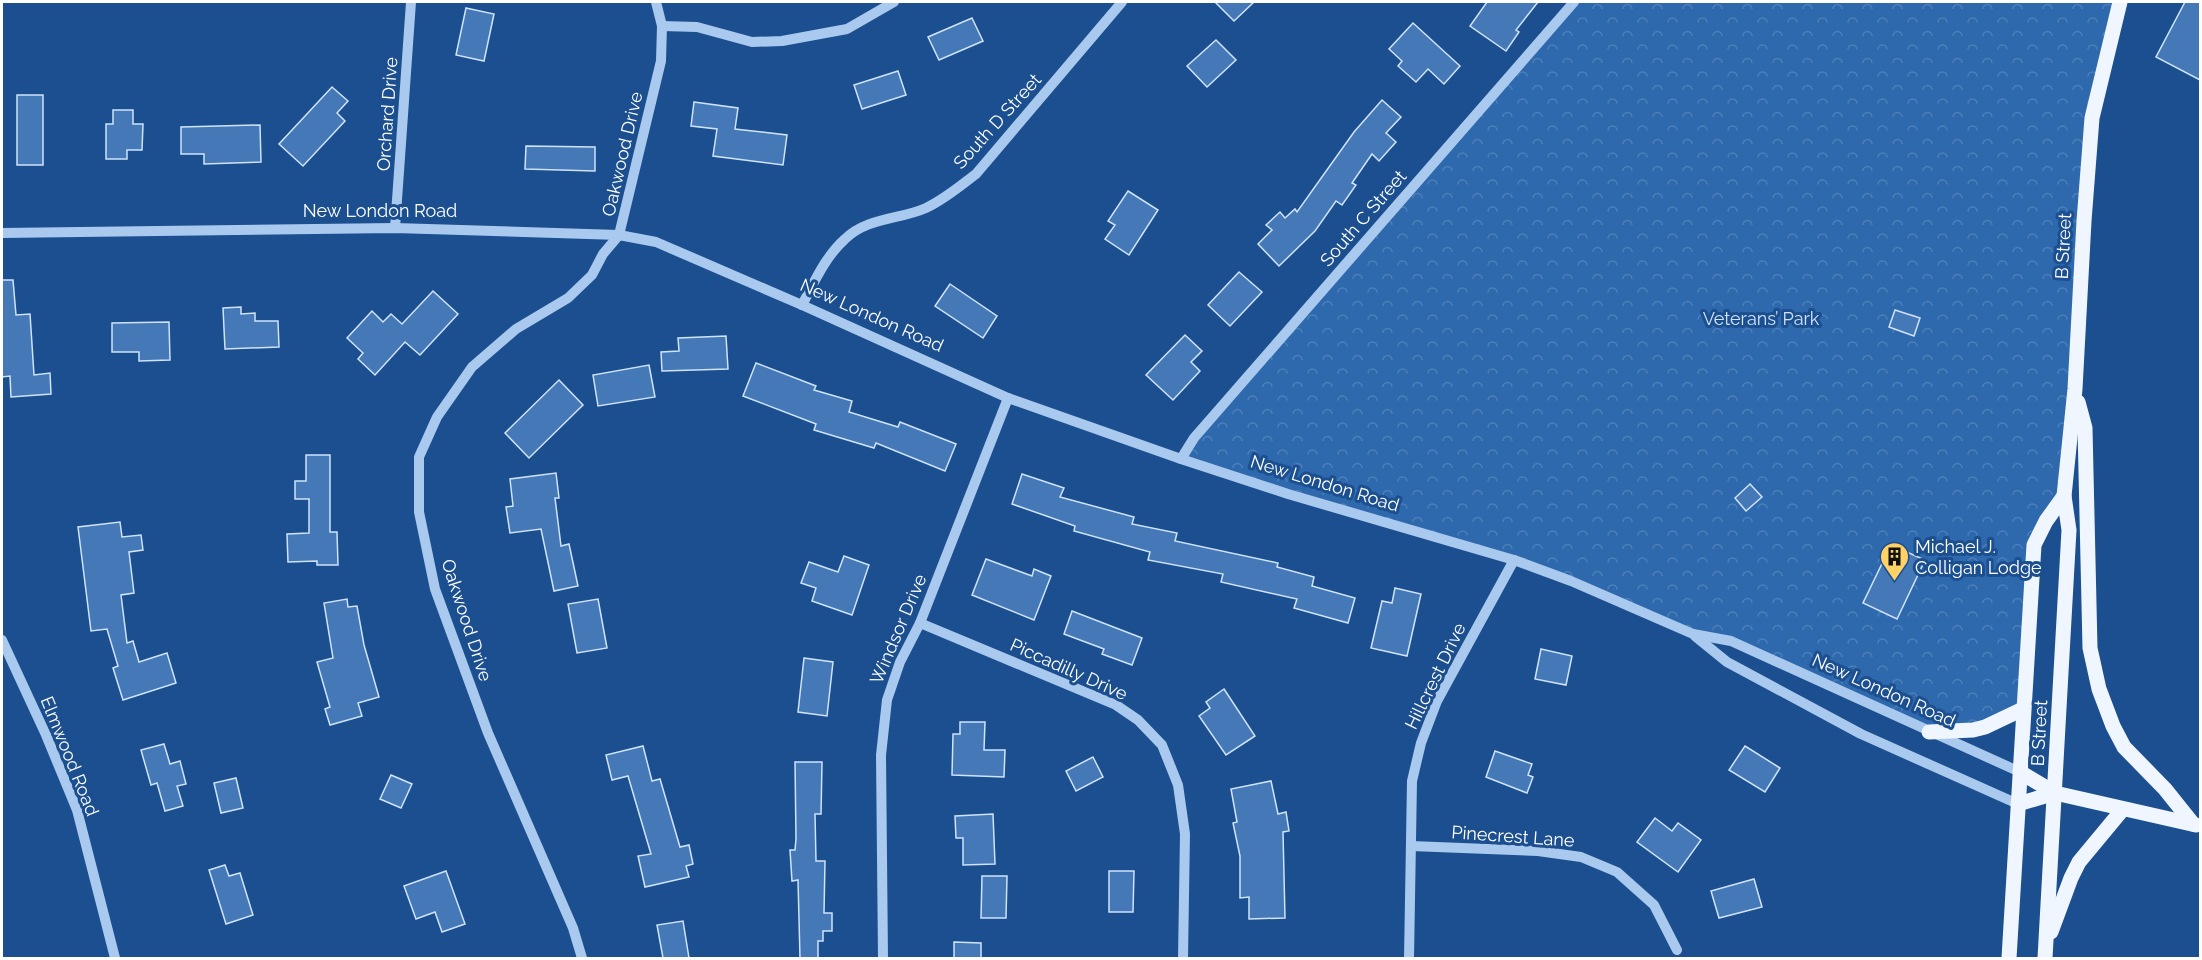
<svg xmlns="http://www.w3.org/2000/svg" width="2202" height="960" font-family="Raleway,sans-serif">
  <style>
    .park { fill: url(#park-crowns) }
    .building { fill: #4478b7; stroke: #cfe3fa; stroke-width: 1.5 }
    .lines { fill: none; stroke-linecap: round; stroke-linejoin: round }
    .minor { stroke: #a9c9ee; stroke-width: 10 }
    .major { stroke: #f0f6ff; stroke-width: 15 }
    .labels { text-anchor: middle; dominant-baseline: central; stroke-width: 6; stroke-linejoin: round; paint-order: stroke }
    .street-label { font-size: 18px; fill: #fff; stroke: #1b4f8f }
    .park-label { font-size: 18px; fill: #cfe3fa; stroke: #1b4f8f }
    .poi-label { font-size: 18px; fill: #fff; stroke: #1b4f8f; text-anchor: start }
  </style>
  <defs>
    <pattern id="park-crowns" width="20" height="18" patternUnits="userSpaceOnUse" patternTransform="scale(1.5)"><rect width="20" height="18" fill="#2e69ad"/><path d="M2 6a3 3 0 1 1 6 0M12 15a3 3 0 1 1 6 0" fill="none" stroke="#4d80b9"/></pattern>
  </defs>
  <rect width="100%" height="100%" fill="#1b4f8f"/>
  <polygon class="park" points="1574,2 2120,2 2092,118 2064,496 2034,545 2023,709 2006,717 1929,732 1731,641 1693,634 1571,581 1181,459"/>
  <g class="building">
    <polygon points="1215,2 1254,2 1234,21"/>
    <polygon points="1487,2 1538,2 1516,30 1519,32 1506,51 1470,26"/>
    <polygon points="2185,2 2200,2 2200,80 2156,57"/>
    <polygon points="466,8 494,14 484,61 456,55"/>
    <polygon points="972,18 983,41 939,60 928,37"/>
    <polygon points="1413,23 1460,66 1444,84 1428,69 1416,82 1398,66 1402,61 1389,49"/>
    <polygon points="1216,40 1236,60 1207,87 1187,66"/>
    <polygon points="898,71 906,95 862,109 854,85"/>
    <polygon points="332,87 348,101 337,113 345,121 303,166 279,144"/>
    <rect x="17" y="95" width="26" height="70"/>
    <polygon points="1382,100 1401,117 1386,133 1396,142 1379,161 1372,154 1352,183 1356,185 1342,205 1336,201 1315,231 1279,266 1258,244 1272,230 1266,225 1280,212 1285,218 1295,209 1297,212 1354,132"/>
    <polygon points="694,102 738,108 735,129 787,135 783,165 713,156 717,129 691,126"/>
    <polygon points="113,110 133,110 133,124 143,124 142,150 127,150 127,159 106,159 106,124 113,124"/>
    <polygon points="260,125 261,162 204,164 204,154 181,154 181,127"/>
    <polygon points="526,146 595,147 595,171 525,169"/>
    <polygon points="1128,191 1158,210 1129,255 1105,239 1115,225 1108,221"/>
    <polygon points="1239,272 1262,292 1230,326 1208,305"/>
    <polygon points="2,280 13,280 16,315 30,314 34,375 50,373 51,394 11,397 10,376 2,377"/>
    <polygon points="950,284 997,316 983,338 935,306"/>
    <polygon points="433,291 458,314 420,355 405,342 375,375 358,359 363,353 347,338 372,311 383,322 391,314 402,324"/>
    <polygon points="241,307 241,314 255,313 255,321 278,321 279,347 225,349 223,308"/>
    <polygon points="1895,310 1920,318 1914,336 1889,327"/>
    <polygon points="169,322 170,360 139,361 139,352 112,352 112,323"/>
    <polygon points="1185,335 1202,351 1191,362 1200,371 1173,400 1146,375"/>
    <polygon points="726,336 728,369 662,371 661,352 679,351 678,338"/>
    <polygon points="756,363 816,386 814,390 852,401 849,412 898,427 900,422 956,444 945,471 876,443 874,448 814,430 816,424 743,396"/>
    <polygon points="649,365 655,397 598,406 593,375"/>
    <polygon points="559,380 583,405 529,458 505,433"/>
    <polygon points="306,455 330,455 330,532 337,532 338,565 317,565 317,561 288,562 287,534 309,533 309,499 295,499 295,481 306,481"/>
    <polygon points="556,473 559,498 555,498 561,546 569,544 578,586 554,591 541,529 510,533 506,507 513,506 510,479"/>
    <polygon points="1022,474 1064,488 1060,497 1134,517 1132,524 1177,533 1175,541 1278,563 1277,567 1314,577 1312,586 1355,598 1348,623 1294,608 1297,599 1221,582 1223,574 1148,560 1150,552 1074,531 1075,526 1012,504"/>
    <polygon points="1750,484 1762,497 1746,511 1735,498"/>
    <polygon points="120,522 122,537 141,535 143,550 129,552 134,593 121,595 127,643 133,641 139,662 167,653 176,683 123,700 113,668 118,666 107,629 91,631 78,527"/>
    <polygon points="1891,545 1925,560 1897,619 1863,603"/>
    <polygon points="844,556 869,565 852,615 812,601 816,588 801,583 809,562 838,572"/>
    <polygon points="986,559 1032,576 1034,569 1051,576 1034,620 972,595"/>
    <polygon points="1395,588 1421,594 1407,656 1371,648 1382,601 1392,603"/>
    <polygon points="347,599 348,607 357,606 364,645 379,697 358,703 362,716 330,725 325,709 330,707 317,662 333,658 324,603"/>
    <polygon points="598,599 607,648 577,653 568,604"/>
    <polygon points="1072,611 1142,638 1132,665 1102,654 1104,649 1064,634"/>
    <polygon points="1541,649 1572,656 1566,685 1535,679"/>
    <polygon points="804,658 833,662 827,716 798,712"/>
    <polygon points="1224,689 1255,736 1226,755 1199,716 1210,708 1206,702"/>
    <polygon points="960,722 985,722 984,750 1005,750 1004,777 952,775 953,734 960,734"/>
    <polygon points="164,744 170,764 180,761 186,784 177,786 183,806 165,811 157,783 151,785 141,750"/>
    <polygon points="643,746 652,781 660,779 680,847 689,845 693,864 686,866 689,877 645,887 638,856 651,854 628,776 612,780 606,755"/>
    <polygon points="1745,746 1780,768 1765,792 1729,770"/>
    <polygon points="1495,751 1532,764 1528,775 1533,777 1527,793 1486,777"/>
    <polygon points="1093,757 1103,777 1076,791 1066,771"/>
    <polygon points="795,762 822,762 821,814 815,814 816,861 825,861 824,913 832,913 832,931 823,931 823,941 818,941 818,958 800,958 798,880 792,881 790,850 795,850 796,839"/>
    <polygon points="391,775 412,784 401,808 380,799"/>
    <polygon points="236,778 243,808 221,813 214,783"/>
    <polygon points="1271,781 1278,814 1286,812 1289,831 1283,832 1285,918 1249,919 1249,897 1240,898 1240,856 1233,823 1237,822 1231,789"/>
    <polygon points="993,814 995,864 963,865 963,838 956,838 955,816"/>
    <polygon points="1655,818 1672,831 1678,823 1701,840 1678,872 1637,842"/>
    <polygon points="225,865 229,876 240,873 253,915 226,924 209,870"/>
    <polygon points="446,871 465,924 442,932 435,912 416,919 404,886"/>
    <polygon points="1109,871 1134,871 1133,912 1109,912"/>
    <polygon points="982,876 1007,876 1006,918 981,918"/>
    <polygon points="1754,879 1762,907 1719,918 1711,891"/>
    <polygon points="683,921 689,958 663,958 657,925"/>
    <polygon points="954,942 981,943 981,958 954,958"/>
  </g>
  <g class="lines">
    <g class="minor">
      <polyline points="662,26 697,27 752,42 782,41 847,29 894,2"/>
      <polyline points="395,228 411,2"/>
      <polyline points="2,233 395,228 619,235 656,242 802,305 1008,398 1181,459 1288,494 1514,560 1571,581 1693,634 1731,641 2020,772"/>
      <path d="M802 305C815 281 825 257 845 239 868 217 899 220 926 208 945 199 960 186 976 174L1122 2"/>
      <polyline points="1181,459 1194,438 1574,2"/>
      <polyline points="920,623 1116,705 1138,720 1162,745 1178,785 1185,834 1183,958"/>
      <polyline points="1695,636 1727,662 1861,734 2018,804"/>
      <polyline points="2,640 46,735 77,810 115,958"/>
      <polyline points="1411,846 1538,851 1581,857 1617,872 1654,905 1677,950"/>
      <polyline points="582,958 573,928 488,733 435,589 419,512 419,457 437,417 472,367 516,329 568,298 592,275 603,254 619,235 661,61 662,26 656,2"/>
      <polyline points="883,958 881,755 887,700 900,662 920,623 1008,398"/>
      <polyline points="1409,958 1412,781 1421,743 1437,701 1514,560"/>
    </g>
    <g class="major">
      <polyline points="2078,402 2085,428 2090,648 2099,689 2113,726 2124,747 2165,789 2193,824"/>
      <polyline points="1929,732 1973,730 1985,727 2023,709"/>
      <polyline points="2020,772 2055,793"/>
      <polyline points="2018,804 2055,793 2196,825"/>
      <polyline points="2051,932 2071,878 2079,862 2123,809"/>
      <polyline points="2009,958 2034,545 2046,521 2064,496"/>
      <polyline points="2045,958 2069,530 2064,496 2075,389 2084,221 2092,118 2120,2"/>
    </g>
  </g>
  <defs>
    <symbol id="building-pin" viewBox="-11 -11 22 30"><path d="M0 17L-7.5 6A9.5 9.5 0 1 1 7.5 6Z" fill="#ffd166" stroke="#1b4f8f"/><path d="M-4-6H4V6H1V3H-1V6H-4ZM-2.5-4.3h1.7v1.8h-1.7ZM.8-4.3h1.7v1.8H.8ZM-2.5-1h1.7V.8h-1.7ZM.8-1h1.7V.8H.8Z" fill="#111"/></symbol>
  </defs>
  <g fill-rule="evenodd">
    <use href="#building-pin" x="1878" y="540" width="33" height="45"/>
  </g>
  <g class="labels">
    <g class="street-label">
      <text transform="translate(387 114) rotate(-86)">Orchard Drive</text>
      <text transform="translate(997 121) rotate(-48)">South D Street</text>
      <text transform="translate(622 154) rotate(-77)">Oakwood Drive</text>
      <text x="380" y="210">New London Road</text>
      <text transform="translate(1363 218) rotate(-49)">South C Street</text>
      <text transform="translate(2063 246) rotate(-87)">B Street</text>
      <text transform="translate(872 315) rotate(24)">New London Road</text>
      <text transform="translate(1325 483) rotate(17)">New London Road</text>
      <text transform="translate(467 620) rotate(72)">Oakwood Drive</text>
      <text transform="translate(898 629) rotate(-67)">Windsor Drive</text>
      <text transform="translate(1069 669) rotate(24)">Piccadilly Drive</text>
      <text transform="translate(1435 676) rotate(-64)">Hillcrest Drive</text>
      <text transform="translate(1884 690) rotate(24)">New London Road</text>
      <text transform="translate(2039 733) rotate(-87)">B Street</text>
      <text transform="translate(70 756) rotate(68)">Elmwood Road</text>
      <text transform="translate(1513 836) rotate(4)">Pinecrest Lane</text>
    </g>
    <g class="park-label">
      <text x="1761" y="318">Veterans’ Park</text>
    </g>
    <g class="poi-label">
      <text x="1915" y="546">Michael J.<tspan x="1915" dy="21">Colligan Lodge</tspan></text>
    </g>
  </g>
  <rect width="2202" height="960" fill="none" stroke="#ffffff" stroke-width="6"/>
</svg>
